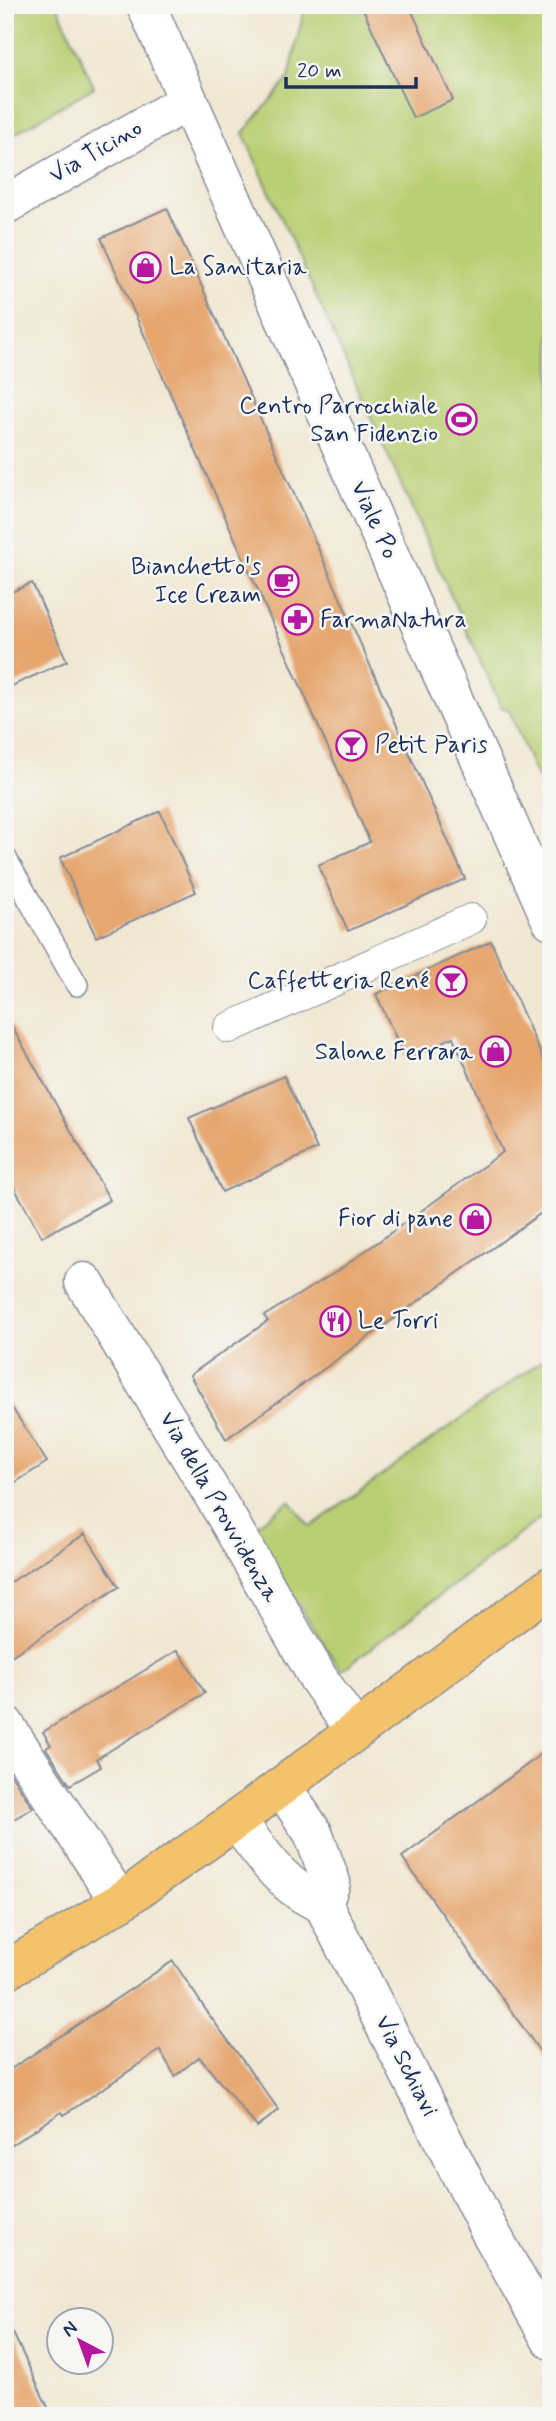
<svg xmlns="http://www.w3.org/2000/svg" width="556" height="2421" font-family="Mynerve,sans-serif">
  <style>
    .green { fill: #bacf73; stroke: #6a7f68; stroke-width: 2 }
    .building { fill: #e6a66e }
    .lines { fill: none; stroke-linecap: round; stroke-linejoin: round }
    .service-casing { stroke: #868c98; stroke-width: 24 }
    .pedestrian-casing { stroke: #868c98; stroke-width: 32 }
    .minor-casing { stroke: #868c98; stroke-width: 41 }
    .primary-casing { stroke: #868c98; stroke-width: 41 }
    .service { stroke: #fff; stroke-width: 21 }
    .pedestrian { stroke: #fff; stroke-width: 30 }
    .minor { stroke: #fff; stroke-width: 38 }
    .primary { stroke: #f4c26a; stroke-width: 38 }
    .labels { text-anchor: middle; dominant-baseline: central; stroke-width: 5; stroke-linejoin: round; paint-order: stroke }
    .street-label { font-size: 24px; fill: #1b2f5e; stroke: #f6f6f2 }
    .poi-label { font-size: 24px; fill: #1b2f5e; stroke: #f6f6f2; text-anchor: end }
  </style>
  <rect width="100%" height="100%" fill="#f6f6f2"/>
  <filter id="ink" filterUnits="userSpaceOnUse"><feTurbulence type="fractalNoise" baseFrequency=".0143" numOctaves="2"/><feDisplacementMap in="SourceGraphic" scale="14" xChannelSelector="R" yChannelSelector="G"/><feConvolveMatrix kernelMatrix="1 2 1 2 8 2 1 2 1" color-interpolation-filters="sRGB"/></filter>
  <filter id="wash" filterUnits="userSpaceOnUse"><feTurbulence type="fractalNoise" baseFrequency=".00686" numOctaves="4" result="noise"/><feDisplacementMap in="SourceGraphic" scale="28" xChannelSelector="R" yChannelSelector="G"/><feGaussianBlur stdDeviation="1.57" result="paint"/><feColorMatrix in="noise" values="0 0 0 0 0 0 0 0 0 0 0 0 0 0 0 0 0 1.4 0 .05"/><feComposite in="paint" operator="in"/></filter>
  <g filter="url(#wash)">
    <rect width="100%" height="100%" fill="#f1e8d3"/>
    <g class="green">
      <polygon points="5,5 57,5 94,87 14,134 5,119"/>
      <polygon points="305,5 551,5 551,772 537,778 509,710 501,707 243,133 289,78"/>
      <polygon points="551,1354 551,1510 341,1671 251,1529 290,1501 310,1527"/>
    </g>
    <g id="blocks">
      <g class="building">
        <polygon points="361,5 409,5 453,100 413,118"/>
        <polygon points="167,208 465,879 348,931 318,865 370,842 101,238"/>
        <polygon points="32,583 67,661 5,689 5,595"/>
        <polygon points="160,811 196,892 96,937 60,858"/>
        <polygon points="491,941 551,1077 551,1206 226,1439 190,1375 268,1321 264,1316 339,1270 503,1152 453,1037 406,1060 376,994"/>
        <polygon points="5,1014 110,1200 42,1237 5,1171"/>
        <polygon points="284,1076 317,1149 222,1192 189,1118"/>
        <polygon points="5,1397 47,1462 5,1489"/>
        <polygon points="85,1534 119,1587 5,1660 5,1586"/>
        <polygon points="178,1650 205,1693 96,1759 101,1767 70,1785 46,1748 51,1745 43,1732"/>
        <polygon points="551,1747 551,2067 402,1857"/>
        <polygon points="8,1770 33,1808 5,1824 5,1771"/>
        <polygon points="173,1961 210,2016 279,2110 257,2127 199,2057 175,2076 160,2050 64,2115 62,2112 5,2149 5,2073"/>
        <polygon points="5,2316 52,2416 5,2416"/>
      </g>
    </g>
  </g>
  <g filter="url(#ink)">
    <use href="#blocks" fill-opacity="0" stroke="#868c98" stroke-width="2"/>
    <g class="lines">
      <defs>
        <polyline id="service" points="5,857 77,985"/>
        <polyline id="pedestrian" points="229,1028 471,919"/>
        <g id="minor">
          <polyline points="146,5 551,920"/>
          <polyline points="5,205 188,101"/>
          <polyline points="84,1282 227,1518 318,1678 355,1731"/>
          <polyline points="5,1725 120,1902"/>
          <polyline points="282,1787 313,1833 331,1882 323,1904"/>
          <path d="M236 1820C261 1852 284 1890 323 1904L488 2228 551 2340"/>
        </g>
        <polyline id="primary" points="5,1971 120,1902 236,1820 551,1586"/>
      </defs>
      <use href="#service" class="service-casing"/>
      <use href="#pedestrian" class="pedestrian-casing"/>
      <use href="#minor" class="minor-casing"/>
      <use href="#primary" class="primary-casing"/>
      <use href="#service" class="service"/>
      <use href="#pedestrian" class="pedestrian"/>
      <use href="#minor" class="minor"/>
      <use href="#primary" class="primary"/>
    </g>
  </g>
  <defs>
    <symbol id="shop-ring" viewBox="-11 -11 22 22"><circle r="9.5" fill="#f6f6f2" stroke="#b5179e" stroke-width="1.5"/><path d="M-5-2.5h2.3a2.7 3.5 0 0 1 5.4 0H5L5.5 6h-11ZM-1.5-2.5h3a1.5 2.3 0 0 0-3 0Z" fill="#b5179e"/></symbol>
    <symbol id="stadium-ring" viewBox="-11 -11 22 22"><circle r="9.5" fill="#f6f6f2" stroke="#b5179e" stroke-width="1.5"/><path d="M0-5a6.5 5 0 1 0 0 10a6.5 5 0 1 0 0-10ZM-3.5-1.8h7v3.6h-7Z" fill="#b5179e"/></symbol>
    <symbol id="cafe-ring" viewBox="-11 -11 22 22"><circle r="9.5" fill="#f6f6f2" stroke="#b5179e" stroke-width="1.5"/><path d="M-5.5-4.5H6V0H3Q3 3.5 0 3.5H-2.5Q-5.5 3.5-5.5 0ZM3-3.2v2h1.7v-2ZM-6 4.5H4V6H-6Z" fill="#b5179e"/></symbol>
    <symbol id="pharmacy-ring" viewBox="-11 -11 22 22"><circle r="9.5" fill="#f6f6f2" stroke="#b5179e" stroke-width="1.5"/><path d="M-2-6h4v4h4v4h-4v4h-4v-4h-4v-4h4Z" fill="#b5179e"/></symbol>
    <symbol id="bar-ring" viewBox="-11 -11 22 22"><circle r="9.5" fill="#f6f6f2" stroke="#b5179e" stroke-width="1.5"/><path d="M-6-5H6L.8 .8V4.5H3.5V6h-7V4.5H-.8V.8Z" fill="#b5179e"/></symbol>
    <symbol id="restaurant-ring" viewBox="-11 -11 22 22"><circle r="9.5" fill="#f6f6f2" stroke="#b5179e" stroke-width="1.5"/><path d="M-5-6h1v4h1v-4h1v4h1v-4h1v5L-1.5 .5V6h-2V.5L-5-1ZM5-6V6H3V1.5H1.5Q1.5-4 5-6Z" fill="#b5179e"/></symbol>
  </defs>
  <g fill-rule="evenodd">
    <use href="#shop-ring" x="128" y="250" width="35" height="35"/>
    <use href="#stadium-ring" x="444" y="402" width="35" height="35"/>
    <use href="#cafe-ring" x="266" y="564" width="35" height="35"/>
    <use href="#pharmacy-ring" x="280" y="602" width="35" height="35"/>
    <use href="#bar-ring" x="334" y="728" width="35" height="35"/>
    <use href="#bar-ring" x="434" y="964" width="35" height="35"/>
    <use href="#shop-ring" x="478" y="1034" width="35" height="35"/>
    <use href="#shop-ring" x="458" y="1202" width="35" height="35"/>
    <use href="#restaurant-ring" x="318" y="1304" width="35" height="35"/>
  </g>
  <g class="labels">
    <g class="street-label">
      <text transform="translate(96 152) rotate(-30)">Via Ticino</text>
      <text transform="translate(374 520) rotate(66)">Viale Po</text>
      <text transform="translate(219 1507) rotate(60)">Via della Provvidenza</text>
      <text transform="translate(406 2066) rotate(63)">Via Schiavi</text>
    </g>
    <g class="poi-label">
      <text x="169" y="267" text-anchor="start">La Sanitaria</text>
      <text x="438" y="406">Centro Parrocchiale<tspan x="438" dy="28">San Fidenzio</tspan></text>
      <text x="261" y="567">Bianchetto's<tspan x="261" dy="28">Ice Cream</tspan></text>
      <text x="320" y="620" text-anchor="start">FarmaNatura</text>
      <text x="375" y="745" text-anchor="start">Petit Paris</text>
      <text x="429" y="981">Caffetteria René</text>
      <text x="473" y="1052">Salone Ferrara</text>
      <text x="453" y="1219">Fior di pane</text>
      <text x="358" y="1321" text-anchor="start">Le Torri</text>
    </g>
  </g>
  <rect width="556" height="2421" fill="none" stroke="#f6f6f2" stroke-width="28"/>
  <g transform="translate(80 2341) rotate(319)"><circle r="33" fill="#f6f6f2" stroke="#9ea6b7" stroke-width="2"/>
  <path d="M0-5L12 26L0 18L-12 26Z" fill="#b5179e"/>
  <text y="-10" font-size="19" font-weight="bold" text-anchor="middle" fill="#1b2f5e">N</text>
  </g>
  <path d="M286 77v10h130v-10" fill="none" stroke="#1b2f5e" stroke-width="3.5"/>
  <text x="297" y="77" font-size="21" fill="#1b2f5e" stroke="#f6f6f2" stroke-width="5" paint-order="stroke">20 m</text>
</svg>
